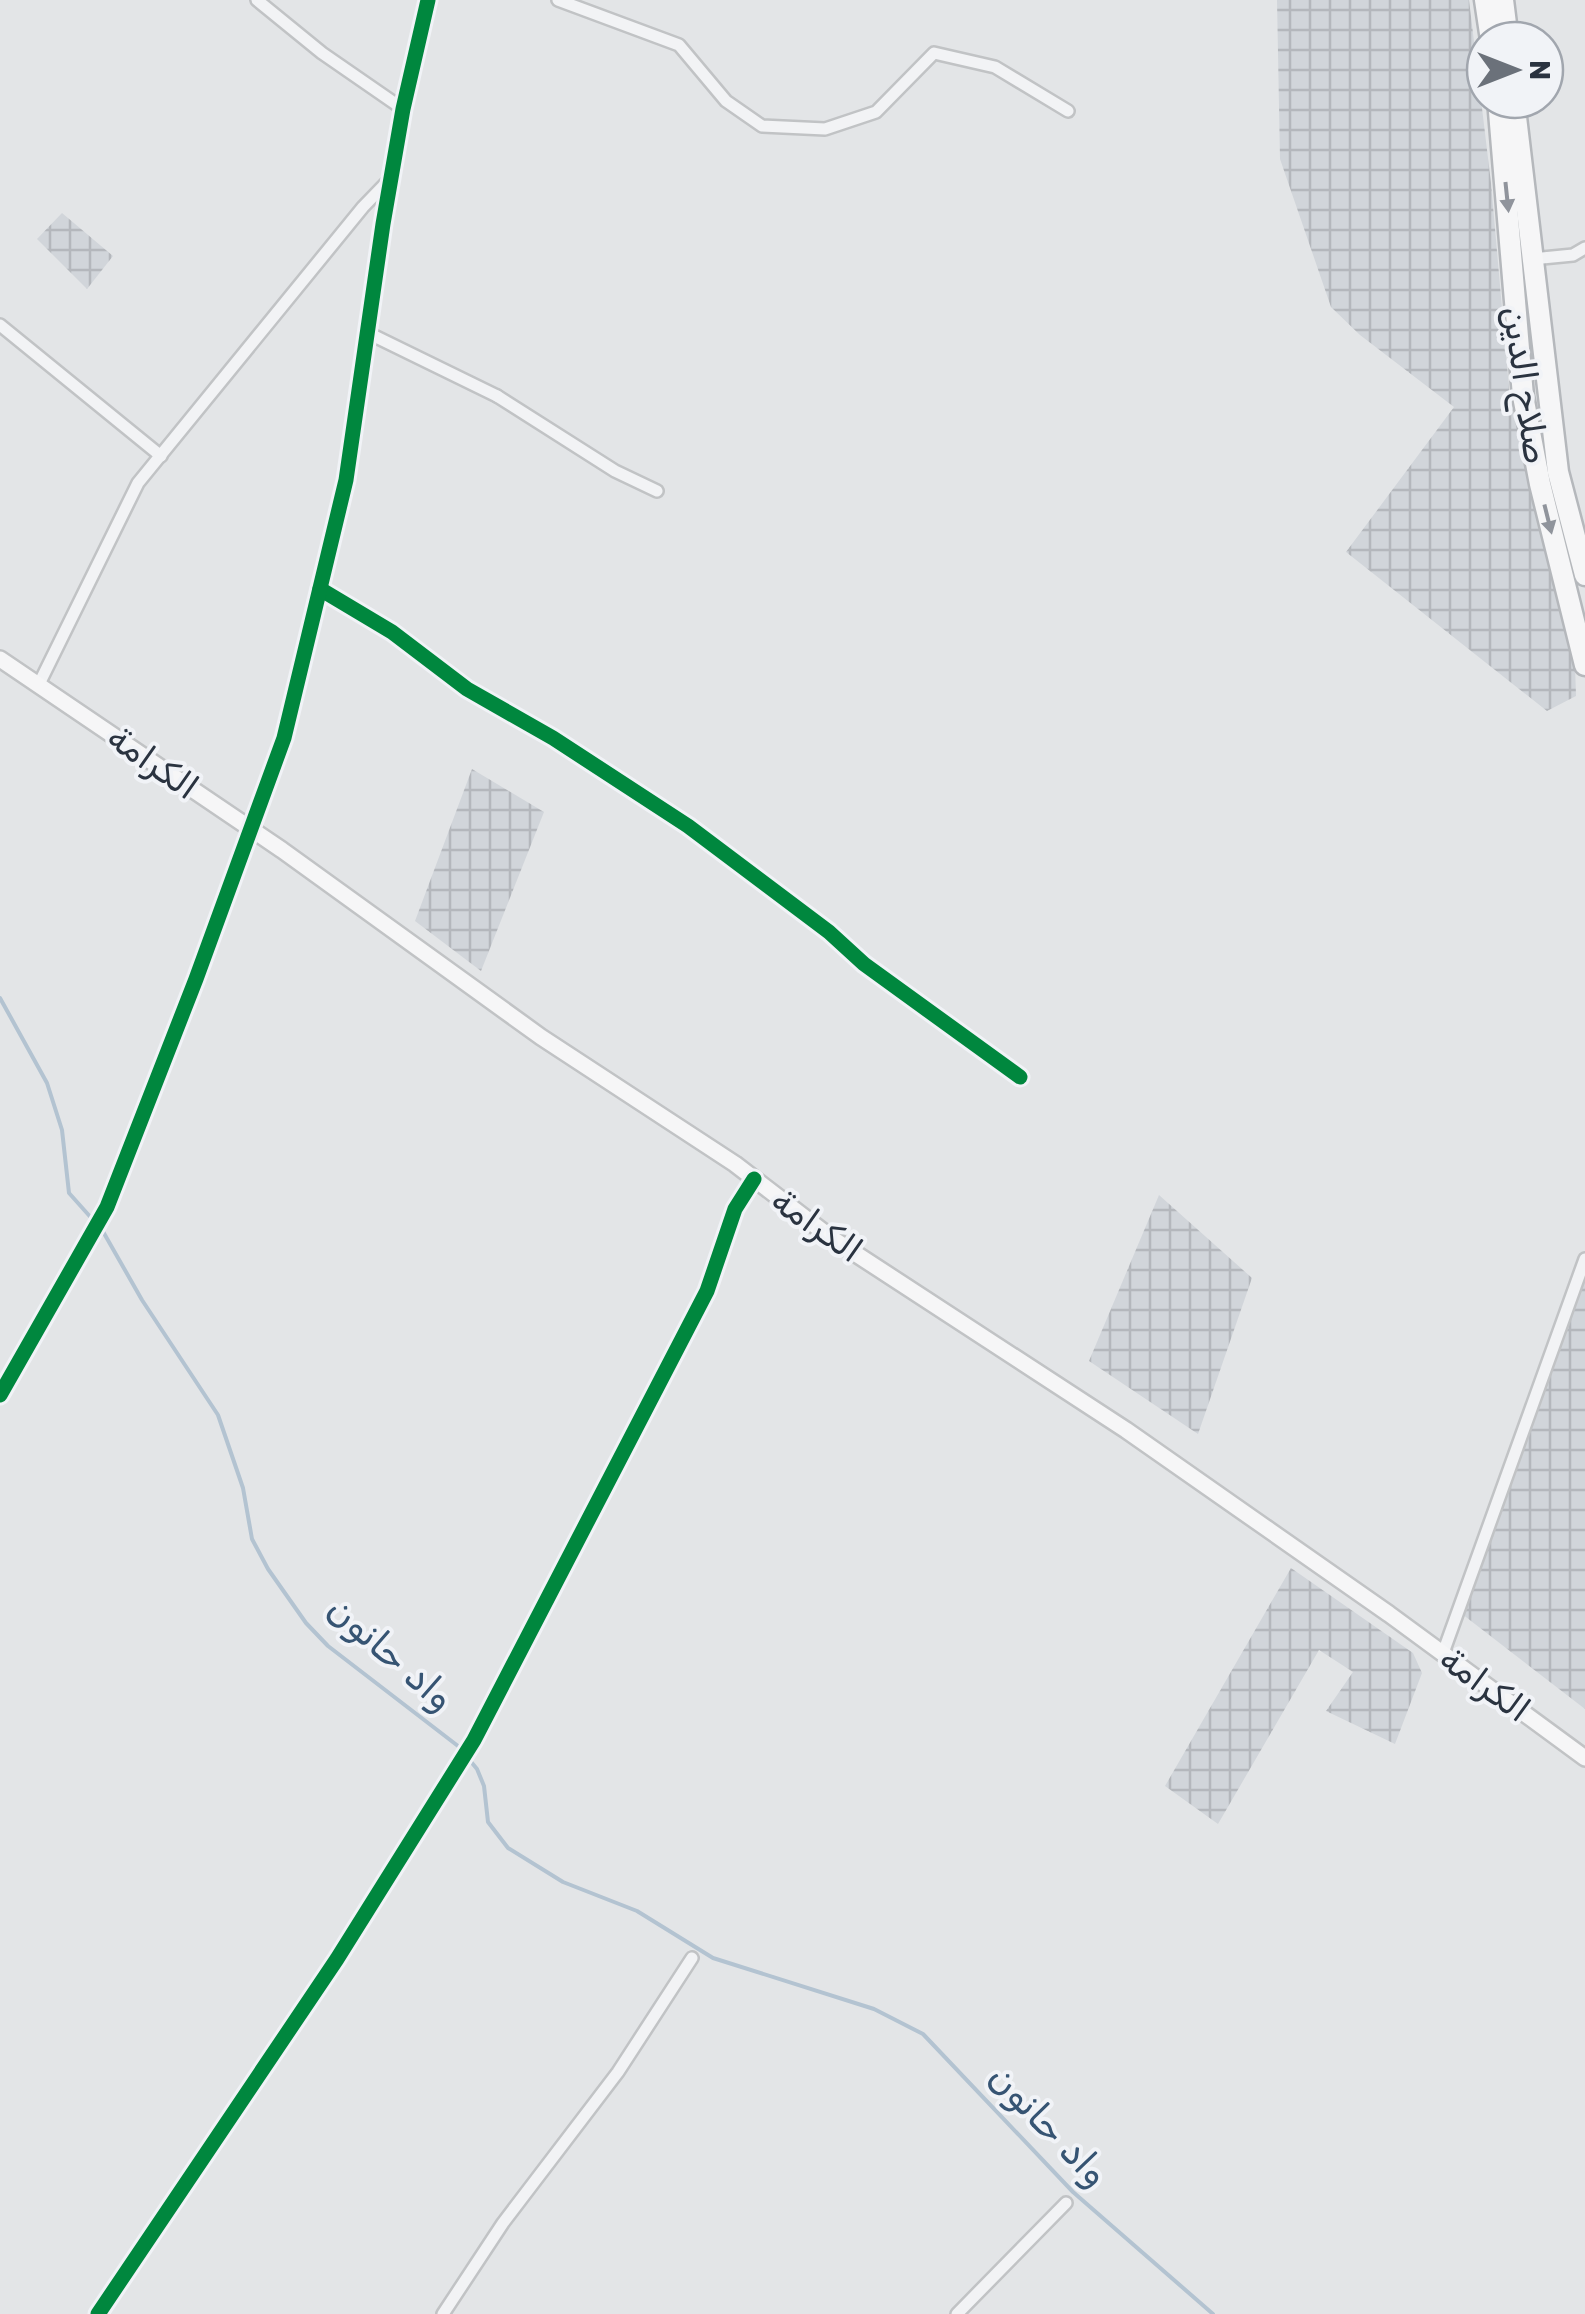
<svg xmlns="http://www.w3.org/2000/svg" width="1585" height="2314" font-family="Rubik,Vazirmatn,sans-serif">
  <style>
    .industrial { fill: url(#industrial-grid) }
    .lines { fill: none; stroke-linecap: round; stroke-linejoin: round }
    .stream { stroke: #b3c3d1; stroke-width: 4 }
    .street-casing { stroke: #c1c3c5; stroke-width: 16 }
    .secondary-casing { stroke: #c1c3c5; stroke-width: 20 }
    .highway-casing { stroke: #b5b8bc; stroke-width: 25 }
    .street { stroke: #f2f3f5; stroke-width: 11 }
    .secondary { stroke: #f6f6f7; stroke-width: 15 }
    .highway { stroke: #f6f6f7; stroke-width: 20 }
    .cycleway-casing { stroke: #f1f3f7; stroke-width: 21 }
    .cycleway { stroke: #00873e; stroke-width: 15 }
    .oneway { fill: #90949c }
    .labels { text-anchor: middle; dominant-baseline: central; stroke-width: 8; stroke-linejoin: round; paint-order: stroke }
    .street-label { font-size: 35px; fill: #2a3340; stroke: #f1f3f7 }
    .water-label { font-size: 38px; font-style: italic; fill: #365473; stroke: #f1f3f7 }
  </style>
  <defs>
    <pattern id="industrial-grid" width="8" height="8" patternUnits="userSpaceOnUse" patternTransform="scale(2.5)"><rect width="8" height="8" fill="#d1d5da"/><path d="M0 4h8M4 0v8" fill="none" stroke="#b4b7bc"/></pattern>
  </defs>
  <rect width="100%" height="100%" fill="#e3e5e7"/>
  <g class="industrial">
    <polygon points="1277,0 1469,0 1491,183 1510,399 1575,664 1576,696 1547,711 1346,552 1454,407 1360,335 1331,307 1280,159"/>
    <polygon points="62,213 113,256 87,289 37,239"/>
    <polygon points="472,769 544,812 481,971 415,921"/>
    <polygon points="1159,1195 1252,1278 1198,1434 1089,1361"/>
    <polygon points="1585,1277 1585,1709 1462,1614"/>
    <polygon points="1291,1568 1413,1653 1422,1673 1395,1744 1326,1711 1353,1672 1319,1650 1218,1824 1165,1786"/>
  </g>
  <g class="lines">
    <g class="stream">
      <polyline points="0,998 47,1083 62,1130 69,1193 94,1221"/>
      <polyline points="101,1228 142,1300 218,1415 243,1488 252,1539 268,1569 306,1623 328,1646 458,1746 477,1769 484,1786 488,1822 508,1848 563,1882 637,1911 713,1958 874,2009 923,2034 1073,2192 1213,2314"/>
    </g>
    <defs>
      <g id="street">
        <polyline points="257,0 322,53 403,109"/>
        <polyline points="558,0 679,45 726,101 762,126 825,129 876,112 934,53 995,67 1068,111"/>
        <polyline points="1532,259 1573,255 1585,248"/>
        <polyline points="0,325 161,456"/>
        <polyline points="366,332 497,396"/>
        <polyline points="497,396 615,471 657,491"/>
        <polyline points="320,589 392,632 467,689 553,738 688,826 829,932 864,964 1020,1077"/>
        <polyline points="39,684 138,483 363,207 391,178"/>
        <polyline points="0,1395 107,1207 196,979 284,738 346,480 383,224 403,109 428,0"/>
        <polyline points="1443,1653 1585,1259"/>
        <polyline points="98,2314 337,1959 474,1740 707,1291 735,1209 754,1179"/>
        <polyline points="443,2314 503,2223 618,2072 692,1958"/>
        <polyline points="957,2314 1066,2203"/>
      </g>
      <polyline id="secondary" points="0,659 282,850 541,1037 735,1164 830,1237 1126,1430 1389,1614 1585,1758"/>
      <g id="highway">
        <polyline points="1485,0 1491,40"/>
        <polyline points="1503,0 1508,40"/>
        <polyline points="1498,100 1523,396 1540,484 1585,665"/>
        <polyline points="1514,100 1558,472 1585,575"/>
      </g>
    </defs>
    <use href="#street" class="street-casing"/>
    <use href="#secondary" class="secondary-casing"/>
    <use href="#highway" class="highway-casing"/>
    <use href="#street" class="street"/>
    <use href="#secondary" class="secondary"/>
    <use href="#highway" class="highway"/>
    <defs>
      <g id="cycleway">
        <polyline points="320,589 392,632 467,689 553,738 688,826 829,932 864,964 1020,1077"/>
        <polyline points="0,1395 107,1207 196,979 284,738 346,480 383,224 403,109 428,0"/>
        <polyline points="98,2314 337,1959 474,1740 707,1291 735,1209 754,1179"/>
      </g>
    </defs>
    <use href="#cycleway" class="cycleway-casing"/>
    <use href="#cycleway" class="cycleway"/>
  </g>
  <defs><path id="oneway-solid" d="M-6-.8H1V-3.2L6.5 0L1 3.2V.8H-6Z" transform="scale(2.5)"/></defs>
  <g class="oneway">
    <use href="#oneway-solid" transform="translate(1507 197) rotate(84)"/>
    <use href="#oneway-solid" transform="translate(1548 519) rotate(76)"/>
  </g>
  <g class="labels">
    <g class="street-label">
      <text transform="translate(1526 385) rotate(82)">صلاح الدين</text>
      <text transform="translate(153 762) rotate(35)">الكرامة</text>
      <text transform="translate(817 1225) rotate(35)">الكرامة</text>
      <text transform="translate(1485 1684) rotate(36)">الكرامة</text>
    </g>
    <g class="water-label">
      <text transform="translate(391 1653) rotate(41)">واد حانون</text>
      <text transform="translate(1049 2125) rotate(46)">واد حانون</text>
    </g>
  </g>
  <g transform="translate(1515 70) rotate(90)"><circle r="48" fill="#f1f3f7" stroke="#a1a6ae" stroke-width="2.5"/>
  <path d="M0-8L18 38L0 25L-18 38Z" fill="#6b717a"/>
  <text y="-15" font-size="28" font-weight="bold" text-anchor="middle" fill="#2a3340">N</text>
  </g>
</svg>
